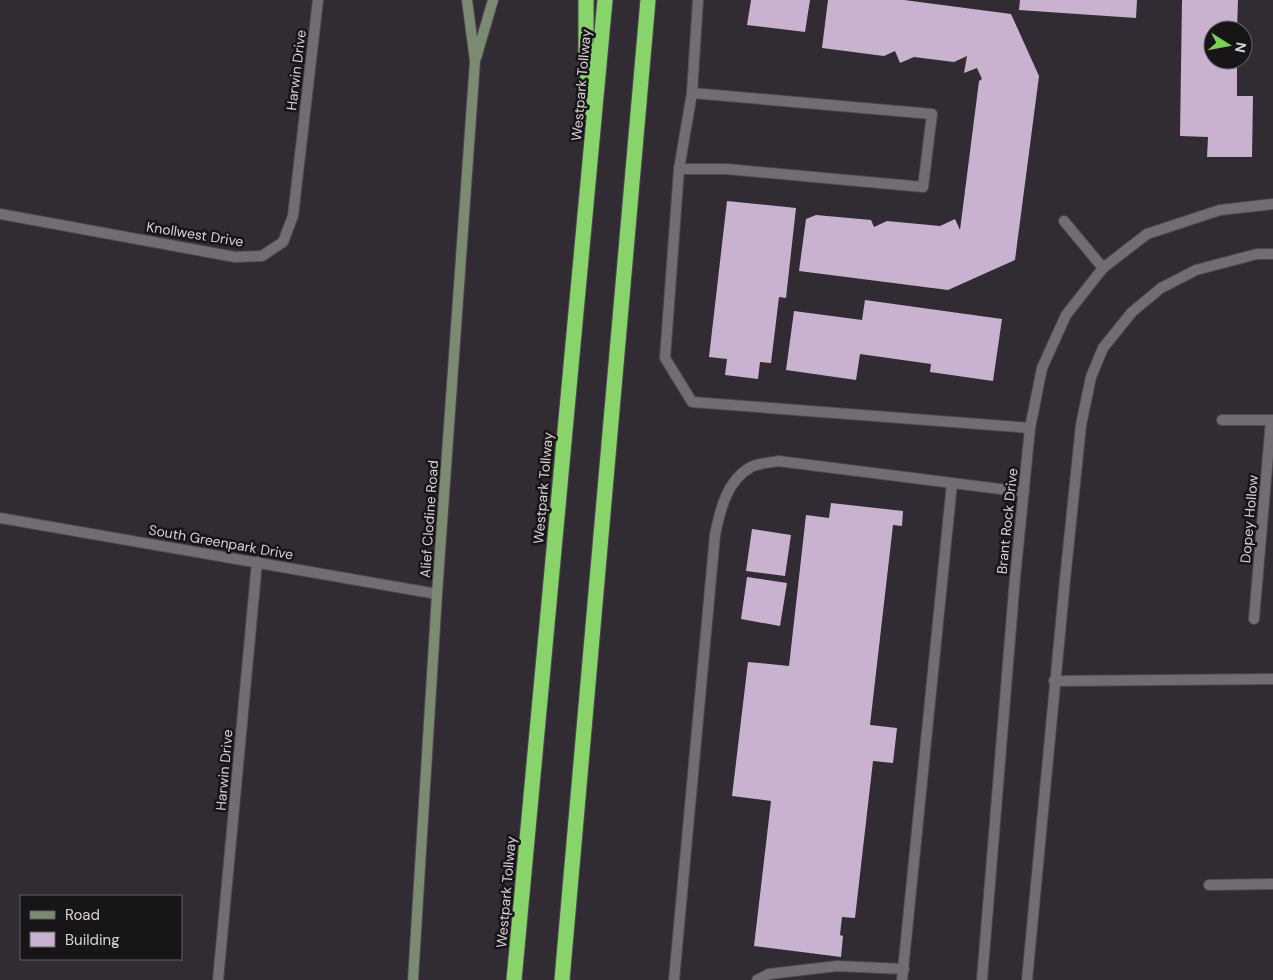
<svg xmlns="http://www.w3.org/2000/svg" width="1273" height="980" font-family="'DM Sans',sans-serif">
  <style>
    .building { fill: #c9b2cf }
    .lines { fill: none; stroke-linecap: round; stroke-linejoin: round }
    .service-casing { stroke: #4e4950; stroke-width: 12 }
    .minor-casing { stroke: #4e4950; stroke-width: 12 }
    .tertiary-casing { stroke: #4e4950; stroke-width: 12 }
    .secondary-casing { stroke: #4e4950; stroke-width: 12 }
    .motorway-casing { stroke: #4e4950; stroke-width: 17 }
    .service { stroke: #746c75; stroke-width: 10 }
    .minor { stroke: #746c75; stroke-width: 10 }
    .tertiary { stroke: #746c75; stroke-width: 10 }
    .secondary { stroke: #7a8b72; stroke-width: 10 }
    .motorway { stroke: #88d46b; stroke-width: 15 }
    .labels { text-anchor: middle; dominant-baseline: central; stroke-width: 5; stroke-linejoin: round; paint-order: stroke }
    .street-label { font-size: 14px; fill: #d8d3d8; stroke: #181518 }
  </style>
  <rect width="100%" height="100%" fill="#312b33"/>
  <g class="building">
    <polygon points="751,0 810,0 805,32 747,25"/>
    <polygon points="828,0 904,0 1011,14 1039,76 1015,260 948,290 799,271 806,219 816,215 871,220 874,227 887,221 940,226 955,219 960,230 979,81 982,79 977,68 964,73 967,56 954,62 914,57 900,63 895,51 884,56 822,48"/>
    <polygon points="1020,0 1137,0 1136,18 1019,10"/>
    <polygon points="1182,0 1238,0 1237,30 1213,30 1213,60 1237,60 1237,96 1253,96 1252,157 1207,157 1208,137 1180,136"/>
    <polygon points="727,201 796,208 786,298 779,297 771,363 760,362 758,379 725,375 727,359 709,357"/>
    <polygon points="865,300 1002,319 993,381 930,372 931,364 860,354 856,380 786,370 794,311 862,320"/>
    <polygon points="831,503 903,511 902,526 893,525 870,725 897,728 893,763 873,761 855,918 842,917 840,935 843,936 841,957 754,946 771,801 732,796 748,662 789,666 806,515 829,518"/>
    <polygon points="752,529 791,535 785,576 746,571"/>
    <polygon points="747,577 787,583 780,626 741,619"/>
  </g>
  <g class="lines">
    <defs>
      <g id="service">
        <polyline points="698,0 692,93 679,169 665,358 692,402 1030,428"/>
        <polyline points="679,169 726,169 923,187 932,114 692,93"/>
        <polyline points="1064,221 1103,268"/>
        <polyline points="1054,681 1273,679"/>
        <polyline points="1209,885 1273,884"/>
        <path d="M674 980 715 535C720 510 727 480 751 467 758 463 770 463 778 461L1024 492"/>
        <polyline points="757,980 769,974 837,966 904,969"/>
        <polyline points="902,980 952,483"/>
      </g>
      <g id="minor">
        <polyline points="0,214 235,257 262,256 283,242 293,216 318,0"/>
        <polyline points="1222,420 1273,420"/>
        <polyline points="0,518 437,594"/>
        <polyline points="1254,619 1271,420"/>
        <polyline points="218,980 257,562"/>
      </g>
      <g id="tertiary">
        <polyline points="982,980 1015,578 1030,428 1042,368 1066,315 1103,268 1147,234 1220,210 1273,204"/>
        <polyline points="1027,980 1065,580 1081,425 1091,377 1103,348 1132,312 1161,288 1196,270 1257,254 1273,254"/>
      </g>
      <g id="secondary">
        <polyline points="476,58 493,0"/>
        <polyline points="413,980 437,594 475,61 467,0"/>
      </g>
      <g id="motorway">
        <polyline points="586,0 586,108"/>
        <polyline points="514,980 605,0"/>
        <polyline points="562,980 648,0"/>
      </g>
    </defs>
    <use href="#service" class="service-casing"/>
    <use href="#minor" class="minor-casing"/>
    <use href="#tertiary" class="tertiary-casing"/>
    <use href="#secondary" class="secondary-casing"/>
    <use href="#motorway" class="motorway-casing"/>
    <use href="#service" class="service"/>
    <use href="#minor" class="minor"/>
    <use href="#tertiary" class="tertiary"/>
    <use href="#secondary" class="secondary"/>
    <use href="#motorway" class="motorway"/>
  </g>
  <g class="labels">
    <g class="street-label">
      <text transform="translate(296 70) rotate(-83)">Harwin Drive</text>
      <text transform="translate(581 85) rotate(-85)">Westpark Tollway</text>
      <text transform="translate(195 234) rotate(9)">Knollwest Drive</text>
      <text transform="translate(543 488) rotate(-85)">Westpark Tollway</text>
      <text transform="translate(429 519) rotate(-86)">Alief Clodine Road</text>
      <text transform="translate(1249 519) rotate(-85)">Dopey Hollow</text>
      <text transform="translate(1007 521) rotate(-84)">Brant Rock Drive</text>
      <text transform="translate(221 542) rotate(10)">South Greenpark Drive</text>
      <text transform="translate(224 770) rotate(-85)">Harwin Drive</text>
      <text transform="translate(506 892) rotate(-85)">Westpark Tollway</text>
    </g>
  </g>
  <rect x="20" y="895" width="162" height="65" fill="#181518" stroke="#656165"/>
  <rect x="30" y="911" width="25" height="8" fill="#7a8b72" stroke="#656165"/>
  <text x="65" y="920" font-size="15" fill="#d8d3d8">Road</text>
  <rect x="30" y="932" width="25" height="15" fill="#c9b2cf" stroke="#656165"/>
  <text x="65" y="945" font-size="15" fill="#d8d3d8">Building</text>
  <g transform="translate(1228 45) rotate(101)"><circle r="24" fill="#181518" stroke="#656165"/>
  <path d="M0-4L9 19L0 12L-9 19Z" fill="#79d157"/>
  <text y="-8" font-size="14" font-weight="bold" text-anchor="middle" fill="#d8d3d8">N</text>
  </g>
</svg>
